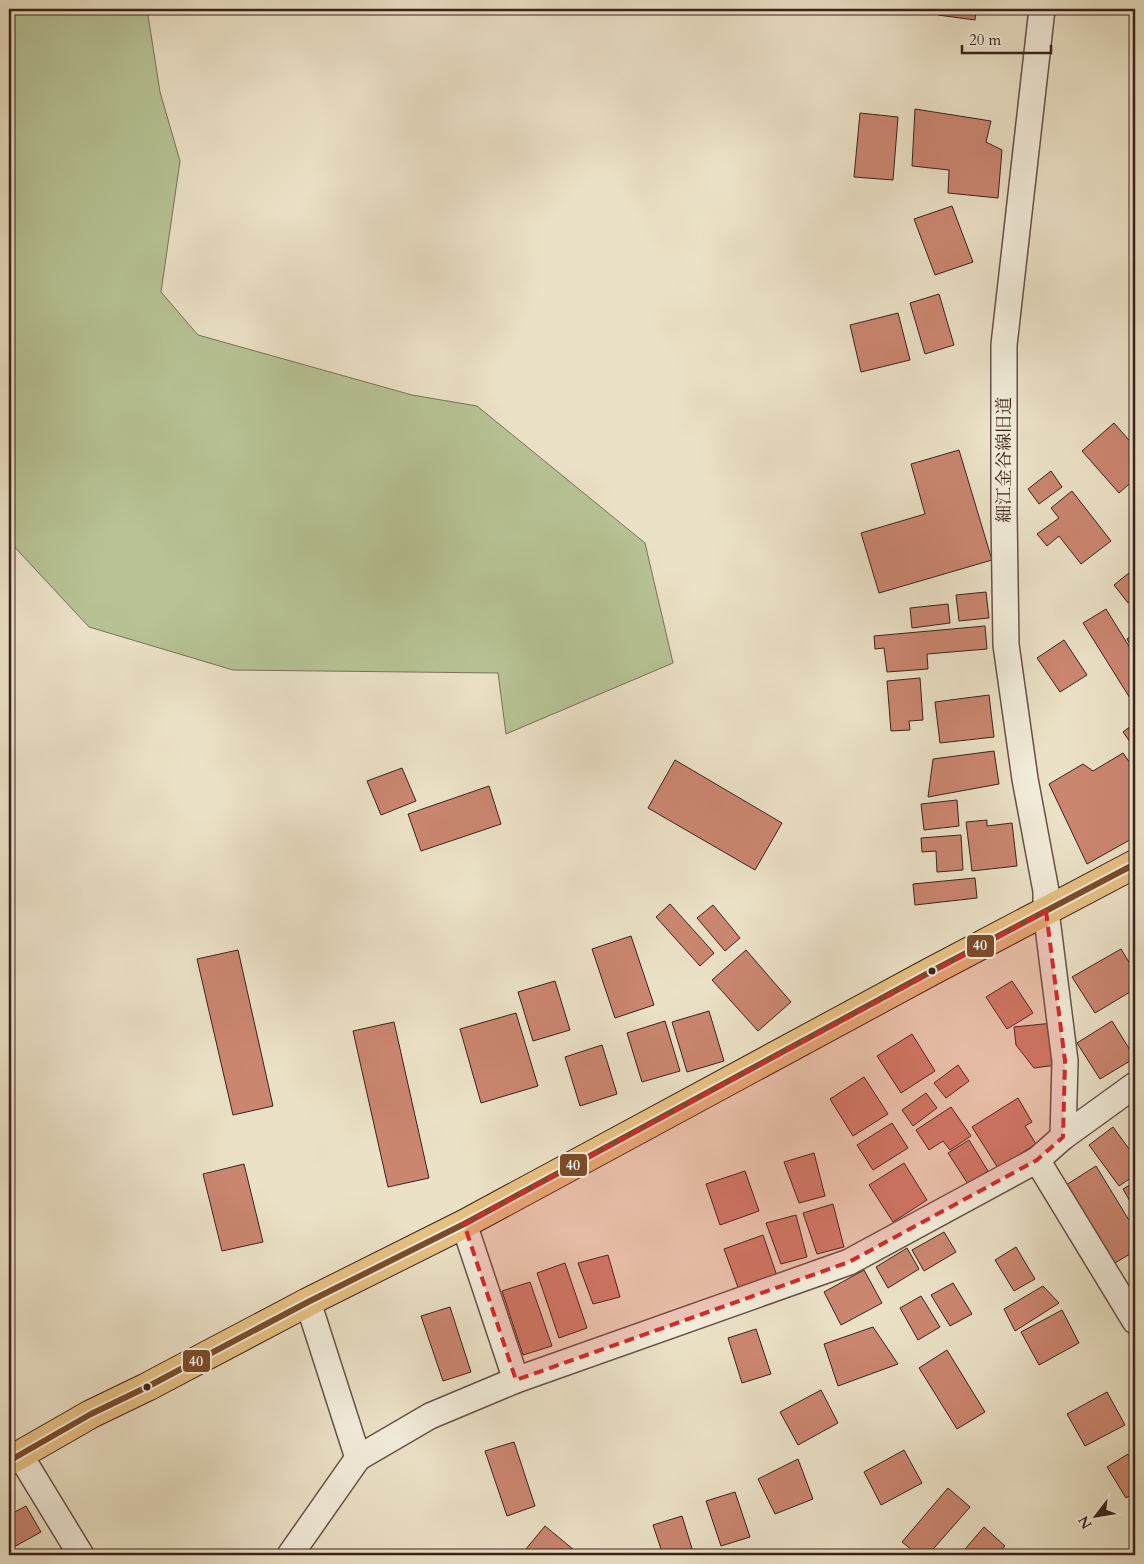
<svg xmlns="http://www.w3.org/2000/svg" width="1144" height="1564" font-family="Cardo,'Noto Serif JP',serif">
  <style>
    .green { fill: #b7c395; stroke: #787258 }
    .building { fill: #cb8670; stroke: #3a221a }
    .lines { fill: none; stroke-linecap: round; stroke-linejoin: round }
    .minor-casing { stroke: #665245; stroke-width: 28 }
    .trunk-casing { stroke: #3a221a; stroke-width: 30 }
    .minor { stroke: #f2ecda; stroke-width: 25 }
    .trunk { stroke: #e6c083; stroke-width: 28 }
    .bus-1-casing { stroke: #f2ecda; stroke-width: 10 }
    .bus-1 { stroke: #7a4b2a; stroke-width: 6 }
    .marked { fill: #d62828; fill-opacity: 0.2; stroke: #d62828; stroke-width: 4; stroke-dasharray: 10 6; stroke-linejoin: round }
    .bus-dot { fill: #3a221a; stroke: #f2ecda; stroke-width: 2 }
    .labels { text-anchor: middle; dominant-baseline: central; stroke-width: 4; stroke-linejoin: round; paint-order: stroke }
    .street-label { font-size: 18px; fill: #3a221a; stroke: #f2ecda }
    .line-badge { stroke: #f2ecda; stroke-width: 2 }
    .badge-label { font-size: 14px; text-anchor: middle; font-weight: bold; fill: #fff }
  </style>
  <rect width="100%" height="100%" fill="#ebe1c6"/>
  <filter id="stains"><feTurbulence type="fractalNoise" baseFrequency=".004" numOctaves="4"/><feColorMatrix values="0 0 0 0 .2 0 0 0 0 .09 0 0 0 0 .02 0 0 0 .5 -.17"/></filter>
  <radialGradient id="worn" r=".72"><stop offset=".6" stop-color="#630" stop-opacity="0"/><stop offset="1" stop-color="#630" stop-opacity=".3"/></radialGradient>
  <polygon class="green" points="9,9 147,9 160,92 180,161 161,292 198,335 412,395 477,406 645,543 673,663 506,734 498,673 233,670 89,627 9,541"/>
  <g class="building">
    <polygon points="939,9 976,9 975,20 938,15"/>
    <polygon points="915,109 991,121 986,142 1002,150 998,198 948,193 949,170 912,166"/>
    <polygon points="860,113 898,117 893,180 854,177"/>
    <polygon points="952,206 973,262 935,275 914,219"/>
    <polygon points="939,294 954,345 925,354 910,303"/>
    <polygon points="898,313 910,360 861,372 850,325"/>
    <polygon points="1114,423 1135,447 1135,479 1119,493 1082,451"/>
    <polygon points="959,450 992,560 879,593 861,533 925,514 911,464"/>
    <polygon points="1051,471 1062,487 1039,504 1028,489"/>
    <polygon points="1072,491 1111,541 1081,564 1059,536 1047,546 1037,534 1059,518 1051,508"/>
    <polygon points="1135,568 1135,597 1128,603 1114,585"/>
    <polygon points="986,592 989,618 959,621 956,595"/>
    <polygon points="948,604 950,623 912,628 910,608"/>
    <polygon points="1106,609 1135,656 1135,702 1133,703 1083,623"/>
    <polygon points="985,626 987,649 927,654 928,669 887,672 884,648 875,649 874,636"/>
    <polygon points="1135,633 1135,653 1127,639"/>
    <polygon points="1064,640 1087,675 1060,692 1037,658"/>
    <polygon points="920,678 923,720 909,721 910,730 891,731 887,681"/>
    <polygon points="989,695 994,737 940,743 935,702"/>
    <polygon points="1135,723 1135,749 1123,732"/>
    <polygon points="994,751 999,784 928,797 933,759"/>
    <polygon points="1123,753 1135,770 1135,837 1087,864 1049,784 1083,764 1093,771"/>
    <polygon points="675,760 782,823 755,870 648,808"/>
    <polygon points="402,768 416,801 381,815 367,781"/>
    <polygon points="489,786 501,824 421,851 408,814"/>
    <polygon points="957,800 959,826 924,830 921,804"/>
    <polygon points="987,820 987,826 1012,823 1017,866 972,871 966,822"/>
    <polygon points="961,835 963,870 937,872 936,851 922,852 921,838"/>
    <polygon points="975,878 977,898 915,905 913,884"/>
    <polygon points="670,904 714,953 700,966 656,917"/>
    <polygon points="713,905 740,938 725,951 697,918"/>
    <polygon points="631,936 654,1005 615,1018 592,949"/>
    <polygon points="1121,949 1135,972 1135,989 1095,1013 1072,977"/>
    <polygon points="238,950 273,1106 233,1115 197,959"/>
    <polygon points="746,950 791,1002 758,1031 712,980"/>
    <polygon points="555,981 570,1030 533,1041 518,992"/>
    <polygon points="1012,981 1033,1013 1007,1029 986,997"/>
    <polygon points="709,1011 724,1061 687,1072 672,1022"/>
    <polygon points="516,1013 538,1086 481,1103 460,1029"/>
    <polygon points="665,1021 680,1071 642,1082 627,1033"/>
    <polygon points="1112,1021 1135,1058 1100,1079 1077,1043"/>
    <polygon points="394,1022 429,1178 388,1187 353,1031"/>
    <polygon points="1053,1023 1057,1065 1034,1068 1016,1045 1014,1027"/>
    <polygon points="912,1034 935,1071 901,1093 877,1056"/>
    <polygon points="602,1045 617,1094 580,1106 565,1057"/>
    <polygon points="958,1065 969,1081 946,1098 934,1083"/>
    <polygon points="864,1077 888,1114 853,1136 830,1099"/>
    <polygon points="926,1093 937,1108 913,1126 902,1110"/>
    <polygon points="1018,1098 1032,1122 1025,1126 1036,1144 998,1168 972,1127"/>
    <polygon points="951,1107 971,1136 950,1150 943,1141 929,1150 916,1130"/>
    <polygon points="892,1123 908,1148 873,1170 857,1145"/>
    <polygon points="1113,1127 1135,1157 1135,1175 1119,1186 1089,1145"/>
    <polygon points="969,1140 988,1171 968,1184 948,1153"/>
    <polygon points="814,1153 825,1196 799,1203 784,1162"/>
    <polygon points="904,1163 927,1200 893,1222 869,1185"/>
    <polygon points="244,1164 263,1242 222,1251 203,1174"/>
    <polygon points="1096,1166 1135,1230 1135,1251 1115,1263 1066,1185"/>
    <polygon points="745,1171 759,1211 720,1225 706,1184"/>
    <polygon points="1135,1182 1135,1210 1123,1189"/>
    <polygon points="833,1204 844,1247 817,1254 803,1213"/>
    <polygon points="796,1215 807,1257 781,1264 766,1223"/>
    <polygon points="944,1232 956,1252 924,1271 912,1250"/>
    <polygon points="763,1235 777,1276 739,1290 724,1249"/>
    <polygon points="1016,1247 1035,1279 1014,1291 995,1260"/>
    <polygon points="907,1248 919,1269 888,1288 876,1267"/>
    <polygon points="608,1255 620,1297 593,1304 578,1263"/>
    <polygon points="565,1263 587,1328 559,1338 537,1273"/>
    <polygon points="864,1270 882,1303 841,1325 824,1292"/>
    <polygon points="530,1282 552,1346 523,1355 502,1291"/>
    <polygon points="953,1283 972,1314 950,1326 931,1295"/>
    <polygon points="1043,1286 1059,1303 1015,1331 1004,1309"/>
    <polygon points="921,1296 940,1327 918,1340 900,1308"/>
    <polygon points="450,1307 471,1372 443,1381 421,1316"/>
    <polygon points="1062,1310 1079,1343 1039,1365 1021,1332"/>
    <polygon points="873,1327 898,1364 838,1386 824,1344"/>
    <polygon points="756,1329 771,1374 742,1383 728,1338"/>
    <polygon points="947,1350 985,1412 957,1429 919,1368"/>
    <polygon points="821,1390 838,1423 798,1445 780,1412"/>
    <polygon points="1107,1392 1125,1425 1085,1446 1067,1414"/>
    <polygon points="514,1442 535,1506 507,1516 485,1451"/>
    <polygon points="904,1450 922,1483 881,1505 864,1472"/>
    <polygon points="1128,1454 1135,1465 1135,1492 1126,1498 1107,1467"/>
    <polygon points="798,1459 813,1499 775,1514 758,1479"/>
    <polygon points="948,1488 970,1507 928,1555 918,1555 902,1542"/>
    <polygon points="735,1492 750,1537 721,1546 706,1501"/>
    <polygon points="26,1506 41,1532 12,1548 9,1542 9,1515"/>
    <polygon points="682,1516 694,1555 663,1555 653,1525"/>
    <polygon points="545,1526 580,1555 521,1555"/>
    <polygon points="984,1527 1005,1546 997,1555 960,1555"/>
  </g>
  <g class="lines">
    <defs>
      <g id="minor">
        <polyline points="1042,9 1004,345 1004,514 1006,645 1025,779 1046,891 1046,911 1065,1061 1063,1137"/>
        <polyline points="1037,1160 1135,1321"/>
        <polyline points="464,1224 516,1380 849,1262 1037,1160 1063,1137 1135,1085"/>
        <polyline points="308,1302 358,1458"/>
        <polyline points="20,1455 81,1555"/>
        <polyline points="290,1555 358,1458 430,1416 516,1380"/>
      </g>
      <polyline id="trunk" points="9,1461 91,1414 147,1387 308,1302 464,1224 932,971 1135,864"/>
    </defs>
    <use href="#minor" class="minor-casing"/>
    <use href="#trunk" class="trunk-casing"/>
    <use href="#minor" class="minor"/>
    <use href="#trunk" class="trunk"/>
    <defs>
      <polyline id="bus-1" points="9,1461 91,1414 147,1387 308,1302 464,1224 932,971 1135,864"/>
    </defs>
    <use href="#bus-1" class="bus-1-casing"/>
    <use href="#bus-1" class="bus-1"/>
  </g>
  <path class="marked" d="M1046 911 1065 1061 1063 1137 1037 1160 849 1262 516 1380 464 1224Z"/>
  <g class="bus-dot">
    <circle cx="932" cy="971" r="4.5"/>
    <circle cx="147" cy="1387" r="4.5"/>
  </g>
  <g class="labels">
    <g class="street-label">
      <text transform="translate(1004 460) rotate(-90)">細江金谷線旧道</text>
    </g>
  </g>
  <g class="line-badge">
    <rect x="966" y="934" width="29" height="24" rx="5" fill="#7a4b2a"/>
    <rect x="559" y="1153" width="29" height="24" rx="5" fill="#7a4b2a"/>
    <rect x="182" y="1349" width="29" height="24" rx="5" fill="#7a4b2a"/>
  </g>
  <g class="badge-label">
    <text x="980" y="950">40</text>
    <text x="573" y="1170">40</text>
    <text x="196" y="1366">40</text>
  </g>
  <rect width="1144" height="1564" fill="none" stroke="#ebe1c6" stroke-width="30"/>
  <rect x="10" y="10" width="1124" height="1544" fill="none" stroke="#3a221a" stroke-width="2.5"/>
  <rect x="15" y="15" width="1114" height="1534" fill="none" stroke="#3a221a"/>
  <g transform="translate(1096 1516) rotate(239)" stroke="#f2ecda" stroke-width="4" paint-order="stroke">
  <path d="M0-4L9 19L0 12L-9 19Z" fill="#3a221a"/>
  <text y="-8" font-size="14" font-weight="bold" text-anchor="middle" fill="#3a221a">N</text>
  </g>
  <path d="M962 45v8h89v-8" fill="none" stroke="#3a221a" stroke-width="2.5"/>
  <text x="969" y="45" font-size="15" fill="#3a221a" stroke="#f2ecda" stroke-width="4" paint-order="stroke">20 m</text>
  <rect width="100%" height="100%" filter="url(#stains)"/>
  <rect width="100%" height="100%" fill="url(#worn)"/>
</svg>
